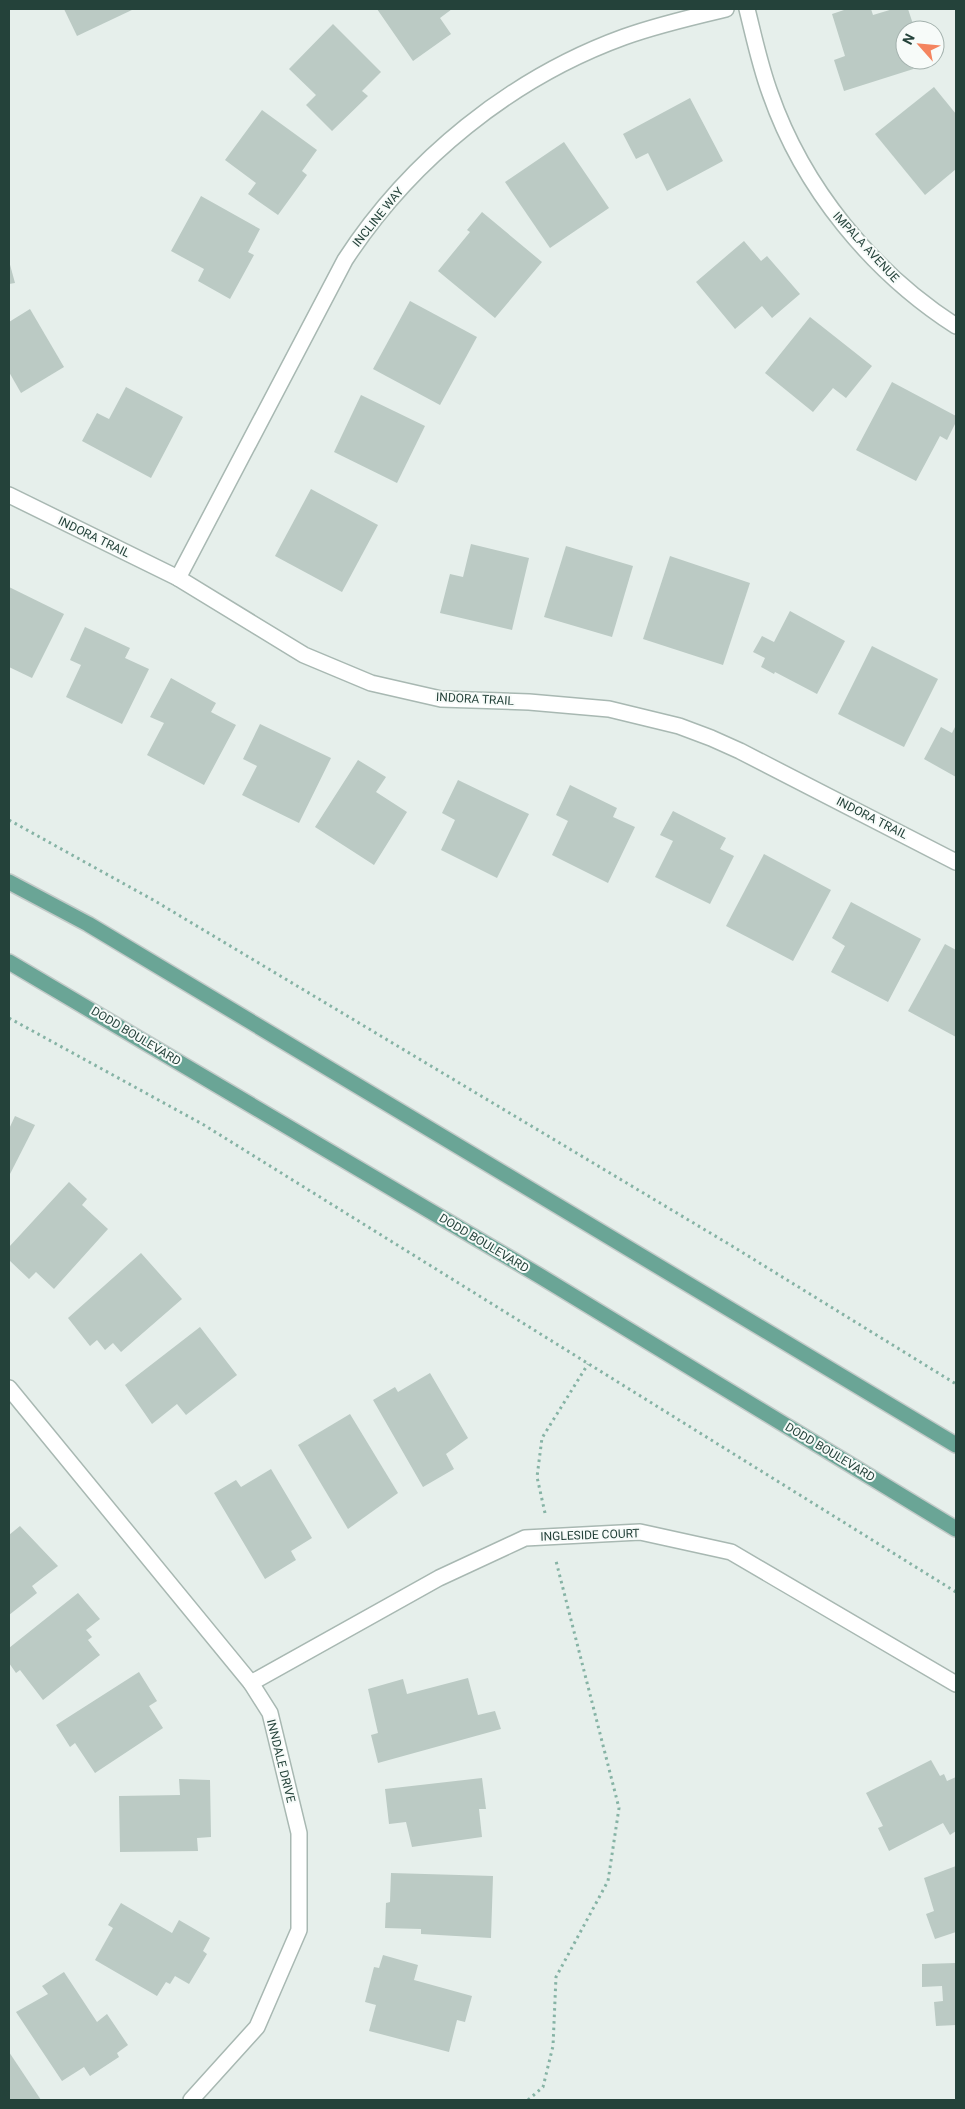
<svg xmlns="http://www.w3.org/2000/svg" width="965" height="2109" font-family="Roboto,sans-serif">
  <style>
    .building { fill: #bbcac4 }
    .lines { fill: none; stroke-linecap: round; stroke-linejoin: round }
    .minor-casing { stroke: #a8b8b2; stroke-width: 18 }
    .major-casing { stroke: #c2cac8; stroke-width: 18 }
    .path { stroke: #86b3a5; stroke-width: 3; stroke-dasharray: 2.5 4; stroke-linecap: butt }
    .minor { stroke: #fff; stroke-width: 15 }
    .major { stroke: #6aa596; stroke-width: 15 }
    .labels { text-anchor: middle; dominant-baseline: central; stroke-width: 4; stroke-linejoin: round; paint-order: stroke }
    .street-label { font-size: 12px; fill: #24423a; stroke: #f7fbf9 }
  </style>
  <rect width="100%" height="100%" fill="#e6efeb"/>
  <g class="building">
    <polygon points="64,9 134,9 77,36"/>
    <polygon points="377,9 452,9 440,18 451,34 413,61"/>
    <polygon points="847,9 871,9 873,15 893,9 908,9 915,30 905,30 905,60 924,60 926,65 844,91 834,60 845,56 832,14"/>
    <polygon points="333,24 381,72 362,91 368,96 332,131 306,105 316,95 289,69"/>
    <polygon points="934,87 956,114 956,169 925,195 875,134"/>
    <polygon points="690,98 723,161 667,191 648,153 636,159 623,134"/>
    <polygon points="262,110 317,150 302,171 307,175 278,215 248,194 256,183 225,160"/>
    <polygon points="564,142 609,208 550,248 505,182"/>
    <polygon points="201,196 260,229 248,252 254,255 230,299 198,281 204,269 171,251"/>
    <polygon points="482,212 542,262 495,318 438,271 470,232 467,230"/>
    <polygon points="744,241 761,261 767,256 800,294 772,318 762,306 735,329 696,282"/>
    <polygon points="9,261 15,283 9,284"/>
    <polygon points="410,301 477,337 440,405 373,369"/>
    <polygon points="30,309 64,367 21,393 9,372 9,322"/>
    <polygon points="810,317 872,366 846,398 833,388 813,412 765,373"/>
    <polygon points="892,382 956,416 956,422 947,440 940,436 916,481 856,450"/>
    <polygon points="126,387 183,417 151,478 82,441 97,413 109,419"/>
    <polygon points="361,395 425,426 397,483 334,452"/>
    <polygon points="311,489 378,525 342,592 275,556"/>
    <polygon points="471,544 529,558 512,630 440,613 450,574 463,577"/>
    <polygon points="566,546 633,566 612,637 544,617"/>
    <polygon points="670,556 750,583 723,665 643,639"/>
    <polygon points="9,587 64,614 32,678 9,667"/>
    <polygon points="790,611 845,641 817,694 775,672 774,674 761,667 765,658 753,652 762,636 774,642"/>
    <polygon points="85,627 130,648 125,658 149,669 122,724 66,697 81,665 70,660"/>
    <polygon points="872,646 938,679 904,747 838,714"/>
    <polygon points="171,678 216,703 211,712 236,725 204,785 147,755 164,723 150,717"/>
    <polygon points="260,724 331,758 299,823 242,795 257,766 243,759"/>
    <polygon points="956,725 956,777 924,759 941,727 952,733"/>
    <polygon points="358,760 386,777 376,792 407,812 374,865 315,827"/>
    <polygon points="458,780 529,814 497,878 441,850 455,820 442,813"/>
    <polygon points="570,785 617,808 613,817 635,827 608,883 552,855 568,821 556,815"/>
    <polygon points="673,811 726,838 720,849 734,856 710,904 655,877 673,841 660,835"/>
    <polygon points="764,854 831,890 793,961 726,926"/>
    <polygon points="851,902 921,939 888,1002 831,972 845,946 832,938"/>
    <polygon points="945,944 956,950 956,1037 908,1011"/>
    <polygon points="15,1116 35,1125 9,1176 9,1129"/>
    <polygon points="69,1182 87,1199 82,1205 108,1229 54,1289 36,1272 29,1279 9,1260 9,1247"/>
    <polygon points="141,1253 182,1299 121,1352 113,1343 105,1350 97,1340 90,1346 68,1318"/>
    <polygon points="200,1327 237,1375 186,1415 177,1404 152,1424 125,1385"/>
    <polygon points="430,1373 468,1438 446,1454 454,1469 423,1487 373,1400 395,1387 398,1392"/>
    <polygon points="350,1414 398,1493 348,1529 298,1445"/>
    <polygon points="271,1469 312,1538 291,1551 296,1560 265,1579 214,1493 236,1480 241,1487"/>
    <polygon points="20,1526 58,1566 32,1586 37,1593 9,1615 9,1535"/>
    <polygon points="78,1593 100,1619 86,1630 92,1637 88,1640 100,1655 43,1700 20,1670 16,1673 9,1663 9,1648"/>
    <polygon points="139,1672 157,1701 149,1706 163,1728 95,1773 75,1743 70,1747 56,1725"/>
    <polygon points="468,1678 478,1715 495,1711 501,1729 378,1763 371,1735 378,1733 368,1689 403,1679 407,1694"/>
    <polygon points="931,1760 940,1776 944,1774 947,1781 956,1777 956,1831 950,1835 943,1823 889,1851 878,1828 883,1826 866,1793"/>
    <polygon points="482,1778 486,1809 479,1809 482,1837 412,1847 406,1822 389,1824 385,1789"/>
    <polygon points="179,1779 210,1780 211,1837 197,1838 198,1851 120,1852 119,1796 180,1795"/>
    <polygon points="956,1866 956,1932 935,1939 926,1914 934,1911 924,1878"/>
    <polygon points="391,1873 493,1876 491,1938 421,1934 421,1929 385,1928 386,1903 390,1902"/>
    <polygon points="121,1903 172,1933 179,1920 210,1938 203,1951 207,1954 189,1984 175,1976 170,1984 166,1982 157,1996 95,1960 113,1928 108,1925"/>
    <polygon points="383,1955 418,1965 414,1980 472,1996 465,2022 457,2020 449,2052 369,2031 376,2005 365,2002 374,1967 379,1968"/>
    <polygon points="956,1963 956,2025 936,2026 934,2002 943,2001 942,1986 922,1987 922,1964"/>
    <polygon points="64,1972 97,2022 107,2014 128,2045 117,2053 119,2057 90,2076 84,2067 62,2081 16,2012 48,1994 42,1986"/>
    <polygon points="9,2052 41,2100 9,2100"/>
  </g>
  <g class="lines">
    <defs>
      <g id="minor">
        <path d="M747 9C754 37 760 66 770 93 803 188 872 272 956 326"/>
        <polyline points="9,495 178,578 304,655 371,683 441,699 529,702 609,709 679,726 711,738 740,751 956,862"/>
        <path d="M178 578 345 260C410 160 511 78 624 37 657 25 692 17 726 9"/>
        <polyline points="9,1388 251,1683 270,1713 299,1833 299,1930 257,2027 191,2100"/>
        <polyline points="251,1683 439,1578 525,1538 640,1532 731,1552 956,1684"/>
      </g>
      <g id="major">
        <polyline points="9,882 88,924 956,1445"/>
        <polyline points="9,962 540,1276 956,1529"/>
      </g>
    </defs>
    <use href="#minor" class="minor-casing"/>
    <use href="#major" class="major-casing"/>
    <g class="path">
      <polyline points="9,820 155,901 732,1246 956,1384"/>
      <polyline points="9,1018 204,1125 956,1592"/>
      <polyline points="545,1513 537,1477 542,1438 588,1364"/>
      <polyline points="528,2100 543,2087 553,2046 556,1977 608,1881 619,1808 556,1561"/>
    </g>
    <use href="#minor" class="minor"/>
    <use href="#major" class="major"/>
  </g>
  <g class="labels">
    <g class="street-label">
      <text transform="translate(378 217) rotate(-51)">INCLINE WAY</text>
      <text transform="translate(866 247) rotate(47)">IMPALA AVENUE</text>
      <text transform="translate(94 537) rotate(26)">INDORA TRAIL</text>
      <text transform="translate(475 699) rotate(3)">INDORA TRAIL</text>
      <text transform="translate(872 818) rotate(27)">INDORA TRAIL</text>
      <text transform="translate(136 1036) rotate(31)">DODD BOULEVARD</text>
      <text transform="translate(484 1243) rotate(31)">DODD BOULEVARD</text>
      <text transform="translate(830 1452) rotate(31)">DODD BOULEVARD</text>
      <text transform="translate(590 1535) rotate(-2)">INGLESIDE COURT</text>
      <text transform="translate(281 1761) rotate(76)">INNDALE DRIVE</text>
    </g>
  </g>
  <rect width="965" height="2109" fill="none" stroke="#24423a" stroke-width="20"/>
  <g transform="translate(920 45) rotate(297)"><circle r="24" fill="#f7fbf9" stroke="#a3b1ad"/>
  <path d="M0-4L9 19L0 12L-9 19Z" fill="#f4845f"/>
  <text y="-8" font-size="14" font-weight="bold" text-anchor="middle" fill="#24423a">N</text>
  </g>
</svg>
